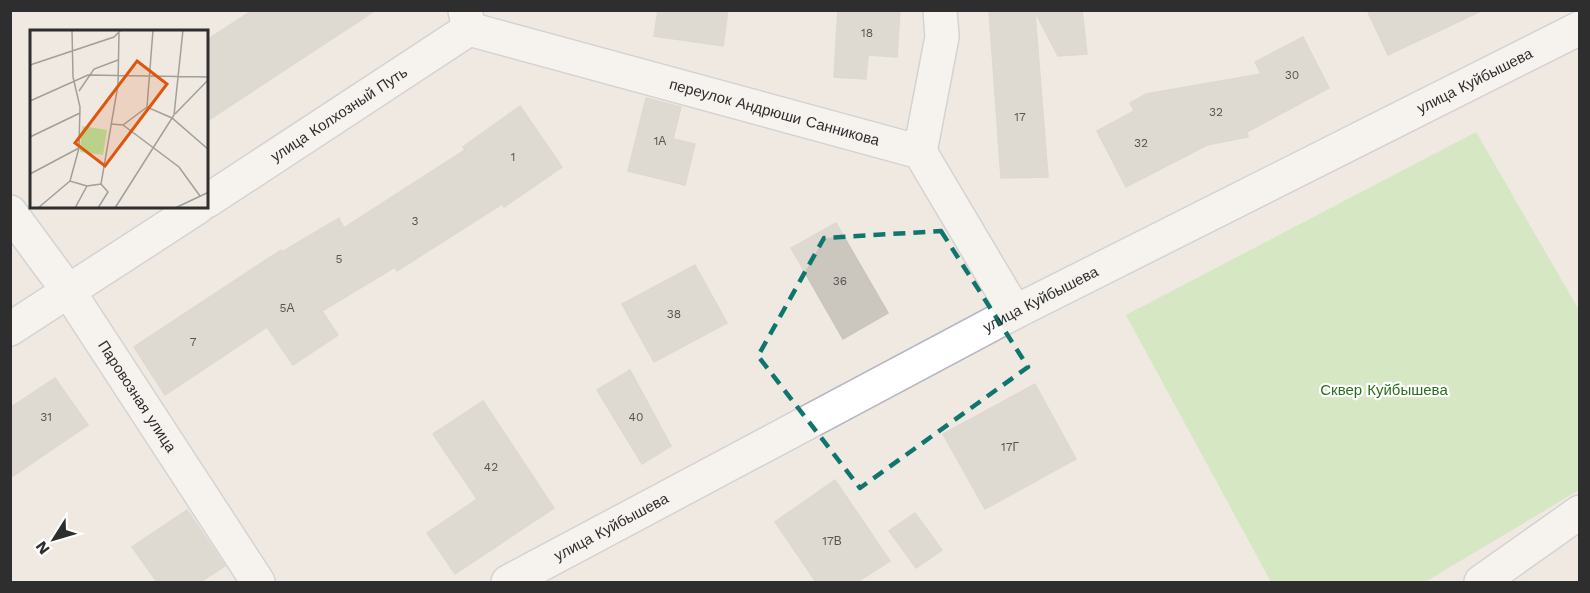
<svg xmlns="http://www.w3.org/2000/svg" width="1590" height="593" font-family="'Work Sans',sans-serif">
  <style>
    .green { fill: #b6e59e }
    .building { fill: #cbc7bf; stroke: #cbc5ba; stroke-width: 1.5 }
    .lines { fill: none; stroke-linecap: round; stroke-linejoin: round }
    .minor-casing { stroke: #b4b7c1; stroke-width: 36 }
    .minor { stroke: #fff; stroke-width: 33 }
    .marked { fill: none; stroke: #0f766e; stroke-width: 4.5; stroke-dasharray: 12 8; stroke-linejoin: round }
    .labels { text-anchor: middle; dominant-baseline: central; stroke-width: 4.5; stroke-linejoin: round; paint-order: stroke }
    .number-label { font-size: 12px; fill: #555452 }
    .street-label { font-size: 15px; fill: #2e2e2e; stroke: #fff }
    .park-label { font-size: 15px; fill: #2c6e1b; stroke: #fff }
    .inset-road { fill: none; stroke: #a29e99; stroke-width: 1.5 }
    .view { fill: #df570e; fill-opacity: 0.15; stroke: #df570e; stroke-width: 3 }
    .inset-edge { fill: none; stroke: #2e2e2e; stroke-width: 3 }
  </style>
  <rect width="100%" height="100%" fill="#efe9e1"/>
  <polygon class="green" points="1476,132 1579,310 1579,490 1425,582 1271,582 1126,315"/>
  <g class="building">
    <polygon points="253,10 376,10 207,121 207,40"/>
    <polygon points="658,10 728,10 723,46 654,36"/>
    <polygon points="838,10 900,10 897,57 868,55 866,79 834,77"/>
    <polygon points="989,10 1082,10 1087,54 1058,56 1035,12 1048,177 1001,178"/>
    <polygon points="1367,10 1483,10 1388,55"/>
    <polygon points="1303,37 1329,88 1247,132 1248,137 1207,145 1126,187 1097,131 1134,111 1130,103 1146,94 1261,74 1255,62"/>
    <polygon points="646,98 681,107 673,139 695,144 685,185 628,171"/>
    <polygon points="520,106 562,167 504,207 502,204 397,271 395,267 322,311 338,335 293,365 267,327 165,395 134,347 281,250 282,252 339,218 344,228 465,150 463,147"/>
    <polygon points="836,223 888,313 843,339 791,248"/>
    <polygon points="695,265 727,323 654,362 622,304"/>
    <polygon points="630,370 671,446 642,464 597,390"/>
    <polygon points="55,378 88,425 10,478 10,408"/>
    <polygon points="1035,384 1076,459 985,509 943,434"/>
    <polygon points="483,401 554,508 455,574 427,533 477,499 433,434"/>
    <polygon points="835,480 890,561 857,582 816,582 775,522"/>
    <polygon points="187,510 225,566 200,582 157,582 132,547"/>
    <polygon points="915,513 942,550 916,568 889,531"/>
  </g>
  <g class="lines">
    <defs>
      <g id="minor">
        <path id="s1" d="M465 10 469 29 920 152 1015 312"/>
        <polyline points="920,152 942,37 940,10"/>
        <path id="s2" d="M207 201 469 29"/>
        <path id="s3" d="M10 212 69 292 258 582"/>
        <polyline points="10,329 198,207"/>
        <path id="s4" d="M508 582 1015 312 1580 28"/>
        <polyline points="1481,582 1580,512"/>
      </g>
    </defs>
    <use href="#minor" class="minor-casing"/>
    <use href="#minor" class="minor"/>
  </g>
  <path d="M0 0H1590V593H0ZM941 231 1028 367 860 488 758 356 824 238Z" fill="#efe9e1" fill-opacity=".55" fill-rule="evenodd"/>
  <path class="marked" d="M941 231 1028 367 860 488 758 356 824 238Z"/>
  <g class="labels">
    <g class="number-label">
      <text x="867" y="33">18</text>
      <text x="1292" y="75">30</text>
      <text x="1216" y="112">32</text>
      <text x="1020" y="117">17</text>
      <text x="660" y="141">1А</text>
      <text x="1141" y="143">32</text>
      <text x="513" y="157">1</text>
      <text x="415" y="221">3</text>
      <text x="339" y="259">5</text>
      <text x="840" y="281">36</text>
      <text x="287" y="308">5А</text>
      <text x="674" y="314">38</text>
      <text x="193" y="342">7</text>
      <text x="46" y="417">31</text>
      <text x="636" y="417">40</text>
      <text x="1010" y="447">17Г</text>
      <text x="491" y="467">42</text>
      <text x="832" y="541">17В</text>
    </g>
    <g class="street-label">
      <text stroke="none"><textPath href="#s4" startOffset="1089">улица Куйбышева</textPath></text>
      <text stroke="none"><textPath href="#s1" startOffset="336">переулок Андрюши Санникова</textPath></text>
      <text stroke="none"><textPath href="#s2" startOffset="158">улица Колхозный Путь</textPath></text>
      <text stroke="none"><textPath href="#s4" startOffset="603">улица Куйбышева</textPath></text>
      <text stroke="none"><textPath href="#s3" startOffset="224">Паровозная улица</textPath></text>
      <text stroke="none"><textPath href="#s4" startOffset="117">улица Куйбышева</textPath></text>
    </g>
    <g class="park-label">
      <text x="1384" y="390">Сквер Куйбышева</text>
    </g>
  </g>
  <g transform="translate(30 30)">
    <rect width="178" height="178" fill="#efe9e1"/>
    <path d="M52 96 77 100 73 125 50 122Z" fill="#b6e59e"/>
    <path class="inset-road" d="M0 35 84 7 91 0M49 61 64 39 88 30M0 71 58 45 179 47M117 77 123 0M145 84 179 49M81 94 93 95 117 77 142 88 179 120M93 95 149 137 170 166M0 107 50 83M0 144 49 118M40 151 49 118 50 77 43 47 42 0M8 178 40 151 57 156M45 178 57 156 71 154 88 55 89 3M68 178 78 162 71 154M85 178 144 85 153 0M145 178 179 162"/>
    <path class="view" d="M107 31 137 54 75 136 45 113Z"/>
    <rect width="178" height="178" class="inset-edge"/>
  </g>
  <rect width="1590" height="593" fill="none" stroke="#2e2e2e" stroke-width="24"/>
  <g transform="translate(54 539) rotate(233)" stroke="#ffffff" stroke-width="4.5" paint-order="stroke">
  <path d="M0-4.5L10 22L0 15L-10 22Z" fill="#2e2e2e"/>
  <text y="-9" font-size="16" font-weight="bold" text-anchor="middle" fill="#2e2e2e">N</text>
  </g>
</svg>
